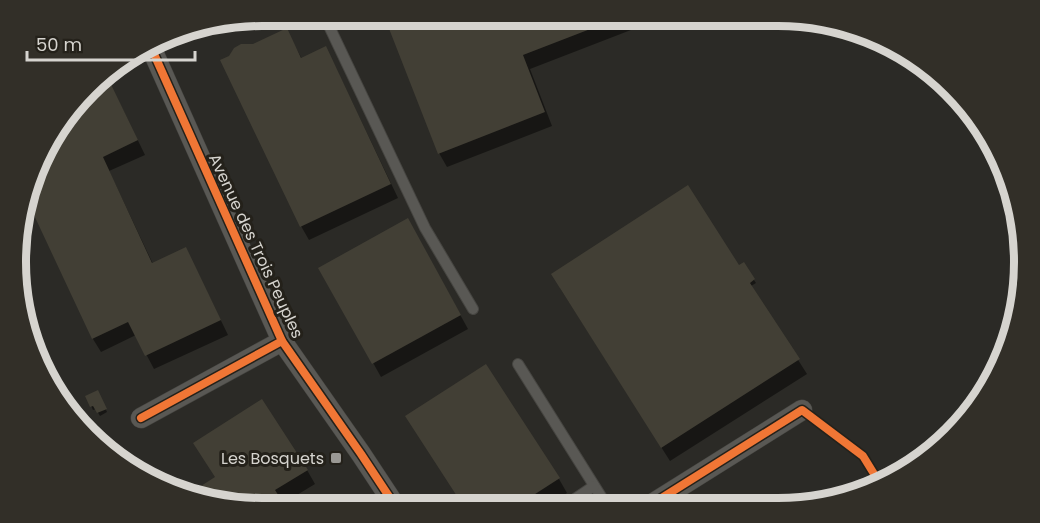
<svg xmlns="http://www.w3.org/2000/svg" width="1040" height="523" font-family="Poppins,sans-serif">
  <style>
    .shadow { fill: #0007 }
    .building { fill: #423f35 }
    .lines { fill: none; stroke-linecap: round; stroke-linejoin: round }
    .lane-casing { stroke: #464541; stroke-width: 12 }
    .street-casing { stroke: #464541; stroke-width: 21 }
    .lane { stroke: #595854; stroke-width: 10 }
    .street { stroke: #595854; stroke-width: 20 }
    .cycleway-casing { stroke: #24211a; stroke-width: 11 }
    .cycleway { stroke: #f07635; stroke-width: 8 }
    .poi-dot { fill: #9a9894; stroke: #24211a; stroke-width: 2 }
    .labels { text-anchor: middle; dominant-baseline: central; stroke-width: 6; stroke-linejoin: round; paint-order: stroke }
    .street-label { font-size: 16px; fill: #d6d4cf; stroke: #24211a }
    .poi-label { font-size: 16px; fill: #d6d4cf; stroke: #24211a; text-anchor: end }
    .rim { fill: none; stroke: #d6d4cf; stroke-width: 8 }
  </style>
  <rect width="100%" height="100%" fill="#2b2a26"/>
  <g class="shadow">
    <polygon points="420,15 661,15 662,18 530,69 552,126 447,167 439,153"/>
    <polygon points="286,30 302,59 333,62 398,198 309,240 301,226 254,45"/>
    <polygon points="105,73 145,155 109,171 153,264 193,263 228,335 154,369 136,335 101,352 93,339 27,196"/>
    <polygon points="408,220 468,329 381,377 320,268"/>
    <polygon points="743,264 756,283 751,286 807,374 670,461 560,288 739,267"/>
    <polygon points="98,392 107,412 100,416 96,409 93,410 87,397"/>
    <polygon points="307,470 315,484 282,504 284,507 246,507 192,493 216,478"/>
    <polygon points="559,479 567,493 545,507 465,507"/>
  </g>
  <g class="building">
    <polygon points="416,15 624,15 624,16 523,55 545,112 438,154 388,26"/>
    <polygon points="287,28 301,58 326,46 391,184 300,227 220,60 229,56 234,48 241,44 253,44"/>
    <polygon points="105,72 138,140 103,157 152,263 186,247 221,320 145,356 128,322 92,339 26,198 56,125"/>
    <polygon points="688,185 739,265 744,262 755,279 750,283 800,359 661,448 551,274"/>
    <polygon points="408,218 461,315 372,364 318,268"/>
    <polygon points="486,364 560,478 515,507 464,507 405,416"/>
    <polygon points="98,390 107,409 97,413 93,406 90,407 85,396"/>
    <polygon points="262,399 308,470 275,490 286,507 246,507 190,493 215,477 193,443"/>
  </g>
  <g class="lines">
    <defs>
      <g id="lane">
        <polyline points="319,15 329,26 425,228 473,309"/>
        <polyline points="219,23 222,22"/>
        <polyline points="518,364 607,506"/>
        <polyline points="563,507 594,486"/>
      </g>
      <g id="street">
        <polyline points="150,45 282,341 361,454 396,507"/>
        <polyline points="141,418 282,341"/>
        <polyline points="649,506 802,410"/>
      </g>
    </defs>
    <use href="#lane" class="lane-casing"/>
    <use href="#street" class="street-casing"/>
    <use href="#lane" class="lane"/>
    <use href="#street" class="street"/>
    <defs>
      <g id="cycleway">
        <polyline points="150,45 282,341 361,454 396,507"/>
        <polyline points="141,418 282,341"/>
        <polyline points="649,506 802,410 863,456 879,482 901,473"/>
      </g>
    </defs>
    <use href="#cycleway" class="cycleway-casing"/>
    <use href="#cycleway" class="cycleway"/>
  </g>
  <rect class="poi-dot" x="330" y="452" width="12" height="12" rx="3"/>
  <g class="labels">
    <g class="street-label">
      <text transform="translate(256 246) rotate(65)">Avenue des Trois Peuples</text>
    </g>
    <g class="poi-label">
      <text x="324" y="458">Les Bosquets</text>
    </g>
  </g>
  <path d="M0 0H1040V523H0ZM262 26H778A236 236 0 0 1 1014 262V262A236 236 0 0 1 778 498H262A236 236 0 0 1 26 262V262A236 236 0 0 1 262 26Z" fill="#322f28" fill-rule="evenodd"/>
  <path class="rim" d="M262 26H778A236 236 0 0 1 1014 262V262A236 236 0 0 1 778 498H262A236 236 0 0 1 26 262V262A236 236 0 0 1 262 26Z"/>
  <path d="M27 51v9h168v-9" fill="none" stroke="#d6d4cf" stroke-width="3"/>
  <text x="36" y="51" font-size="18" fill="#d6d4cf" stroke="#24211a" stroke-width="4.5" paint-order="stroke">50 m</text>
</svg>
